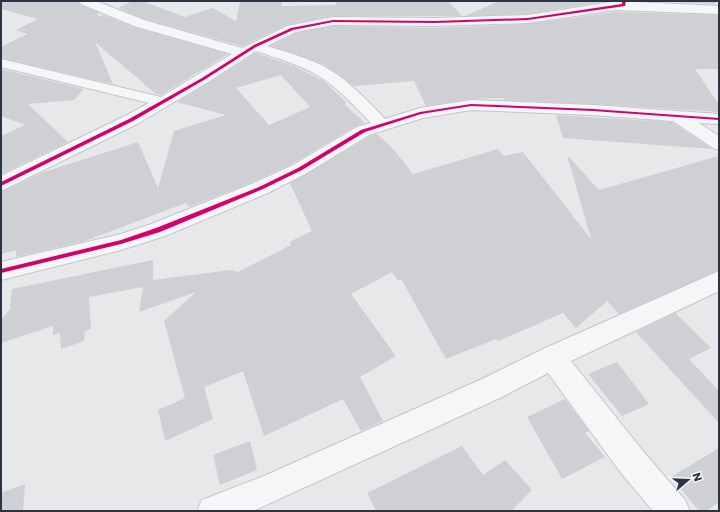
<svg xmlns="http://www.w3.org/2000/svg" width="720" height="512" font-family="Poppins,sans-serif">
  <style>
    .building { fill: #ced0d3; fill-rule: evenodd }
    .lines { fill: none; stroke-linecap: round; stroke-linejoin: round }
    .minor-casing { stroke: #c4c6c8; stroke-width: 2 }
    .minor { fill: #f5f6f7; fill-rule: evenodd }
    .cycleway-casing { stroke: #f4f6f9; stroke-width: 2 }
    .cycleway { fill: #d6006c; fill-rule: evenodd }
  </style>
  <rect width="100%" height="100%" fill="#e6e8ea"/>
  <g class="building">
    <polygon points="1,1 78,1 80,5 98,12 98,17 103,15 133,27 228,54 161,95 156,94 95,42 113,84 1,58 1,47 27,34 16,30 38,19 1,9"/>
    <polygon points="133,1 142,1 185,17 212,8 236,21 240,2 264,1 281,1 282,6 337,5 335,1 448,1 462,16 333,16 286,25 242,46 144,19 118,8"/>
    <polygon points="499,1 608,1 528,14 465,16"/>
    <polygon points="648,1 713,1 716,4"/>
    <polygon points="616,12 719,15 719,69 695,69 719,105 719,112 593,104 504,100 503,98 471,99 426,106 414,81 354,86 323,64 271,46 296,33 333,26 435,28 528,24"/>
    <path d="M256 53 294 66 324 81 347 103 344 104 365 123 356 126 292 164 253 182 189 207 186 203 85 241 16 257V250L1 254V192L46 171 44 172 138 142 158 188 174 131 226 115 177 102ZM281 75 310 107 269 125 236 88Z"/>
    <polygon points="1,69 84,89 74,100 28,104 68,142 1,174 1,136 25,125 1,116"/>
    <polygon points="556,115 672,122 712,149 563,138"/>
    <polygon points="377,134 394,150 413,174 498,149 504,156 523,152 591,239 567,155 599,190 719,156 719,270 619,314 607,301 576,328 563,313 498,341 496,339 446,359 401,279 398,281 392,272 351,294 396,356 360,377 383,421 361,431 343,399 264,436 243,371 204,387 213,419 165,441 158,410 185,398 164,321 196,292 139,312 143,287 89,297 91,329 85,331 84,341 61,349 60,333 53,335 53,326 1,343 1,320 10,309 12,289 153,260 153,280 231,270 238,272 291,245 289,242 312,231 290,183 370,136"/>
    <polygon points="675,313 711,348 689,359 719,391 719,423 636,332"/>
    <polygon points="617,362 649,404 622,416 588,374"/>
    <polygon points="565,399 589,431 585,433 605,457 562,479 527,417"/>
    <polygon points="250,441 257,470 220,485 213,455"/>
    <polygon points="462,446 483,475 505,460 532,490 511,511 376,511 367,493"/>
    <polygon points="719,448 719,502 706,511 699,511 671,477"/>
    <polygon points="25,484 23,511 1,511 1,493"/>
  </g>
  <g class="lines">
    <defs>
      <g id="minor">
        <path d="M79 1H96L144 20 242 48 287 26 333 17 435 18 528 15 618 1 719 6V14L616 10 528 23 435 26 333 25 296 32 267 46C288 53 311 58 330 70 351 83 368 101 385 119L420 108 471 100 593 105 719 114V124L699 123 719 136V150L713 148 673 121 593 115 471 110 423 118 369 135 307 173 268 193 165 236 121 250 1 280V262L121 234 151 224 254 183 293 165 357 127 371 123C354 106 338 87 317 75 298 64 277 58 256 51L208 82 137 124 1 191V176L125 116 149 103 1 67V59L161 97 232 54 134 26 81 4Z"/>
        <polygon points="719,271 719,291 571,361 643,451 685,500 690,511 653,511 621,473 548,373 502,397 253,511 197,511 202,500 264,476 482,379 543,349"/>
      </g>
    </defs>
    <use href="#minor" class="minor-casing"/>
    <use href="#minor" class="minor"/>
    <defs>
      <g id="cycleway">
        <polygon points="622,1 626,1 625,6 528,20 435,23 333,22 293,30 256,47 204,80 133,121 1,186 1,182 129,119 202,78 254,45 291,28 333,20 435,21 528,18 622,4"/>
        <polygon points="471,104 593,109 719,118 719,120 593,111 471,106 421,114 365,132 302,170 263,189 160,232 121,244 1,273 1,269 121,240 156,228 259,187 298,168 361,130 420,112"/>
      </g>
    </defs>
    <use href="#cycleway" class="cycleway-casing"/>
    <use href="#cycleway" class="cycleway"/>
  </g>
  <rect width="720" height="512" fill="none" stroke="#2b3445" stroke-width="4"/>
  <g transform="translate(688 480) rotate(71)" stroke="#f4f6f9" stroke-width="3" paint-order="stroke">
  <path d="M0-3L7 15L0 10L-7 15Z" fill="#2b3445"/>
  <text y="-6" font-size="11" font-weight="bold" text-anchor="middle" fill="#2b3445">N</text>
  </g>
</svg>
